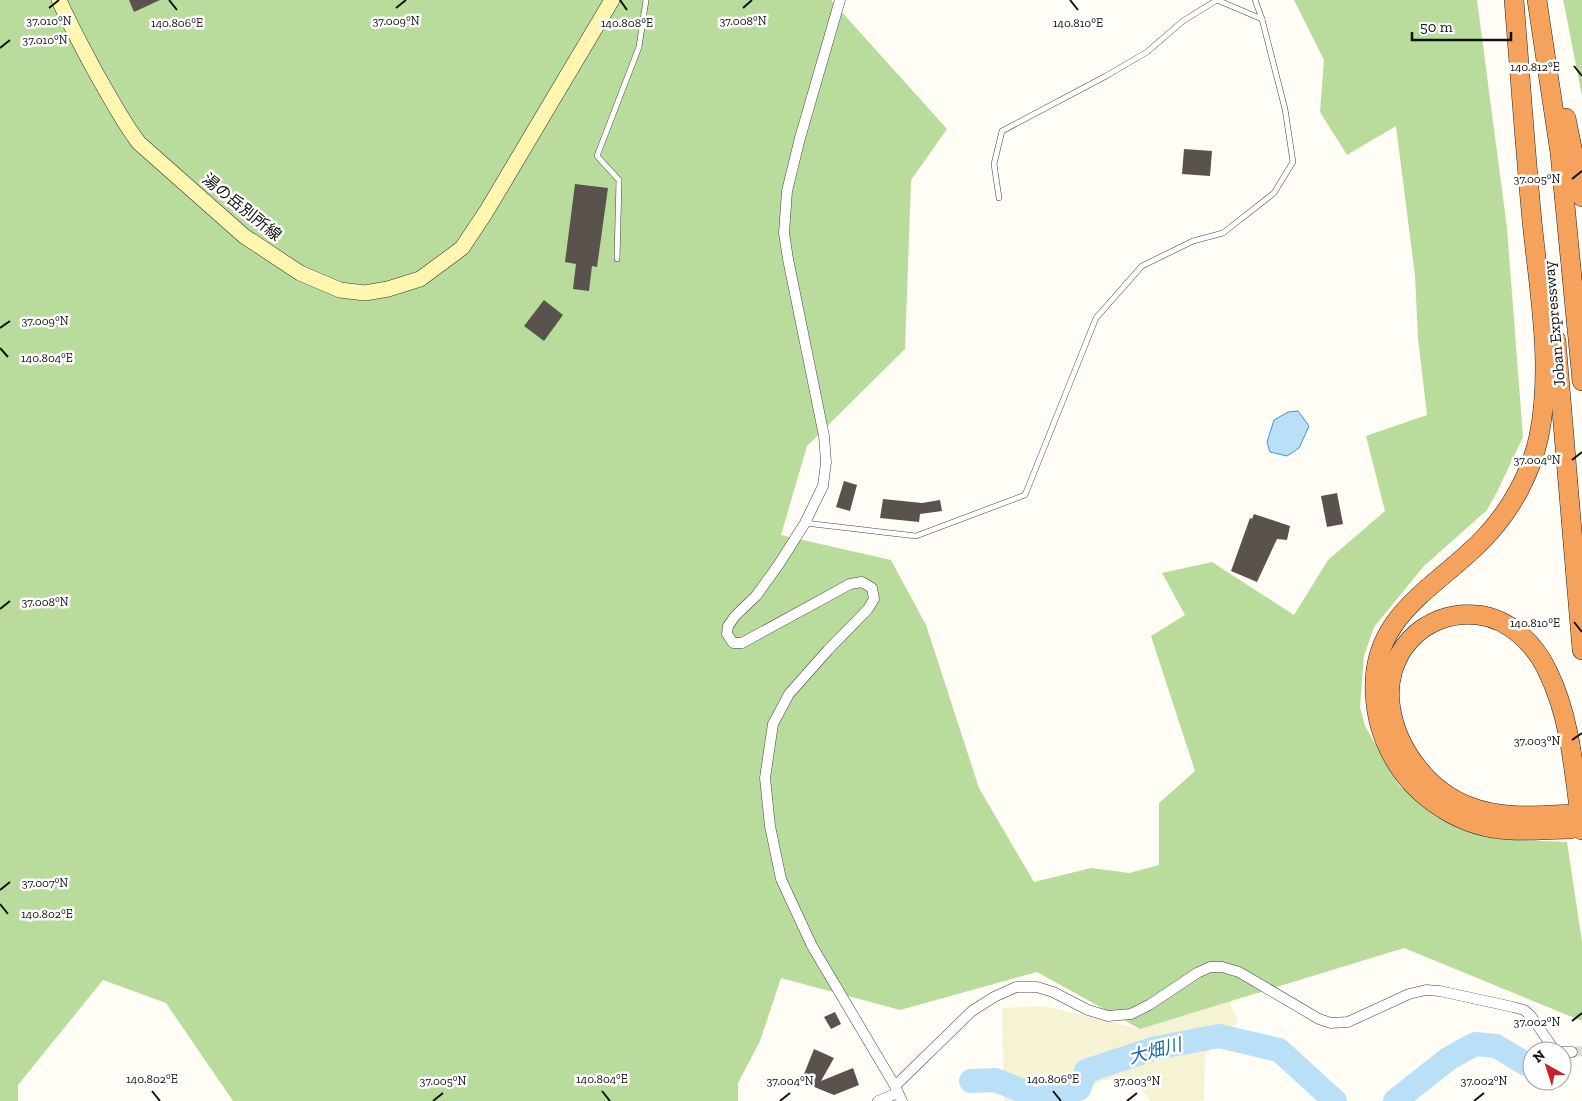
<svg xmlns="http://www.w3.org/2000/svg" width="1582" height="1101" font-family="'Zilla Slab','Noto Sans JP',serif">
  <style>
    .farmland { fill: #f6f3d4 }
    .forest { fill: #b9dc9c }
    .water { fill: #b9e0f7; stroke: #3f96cf }
    .lines { fill: none; stroke-linecap: round; stroke-linejoin: round }
    .river { stroke: #b9e0f7; stroke-width: 24 }
    .building { fill: #5a524d }
    .street-tunnel { stroke: #dbdad3; stroke-width: 10; stroke-dasharray: 10 5; stroke-linecap: butt }
    .lane-casing { stroke: #444; stroke-width: 6 }
    .street-casing { stroke: #444; stroke-width: 11 }
    .secondary-casing { stroke: #333; stroke-width: 16 }
    .highway-casing { stroke: #222; stroke-width: 20 }
    .lane { stroke: #fff; stroke-width: 5 }
    .street { stroke: #fff; stroke-width: 10 }
    .secondary { stroke: #fff6b0; stroke-width: 15 }
    .highway { stroke: #f5a25d; stroke-width: 19 }
    .ticks { fill: none; stroke: #111; stroke-width: 2 }
    .labels { text-anchor: middle; dominant-baseline: central; stroke-width: 5; stroke-linejoin: round; paint-order: stroke }
    .street-label { font-size: 16px; fill: #111; stroke: #fff }
    .water-label { font-size: 18px; font-style: italic; fill: #1768a6; stroke: #fff }
    .ticks-label { font-size: 12px; text-anchor: middle; fill: #111; stroke: #fff; stroke-width: 5; stroke-linejoin: round; paint-order: stroke }
  </style>
  <rect width="100%" height="100%" fill="#fffdf5"/>
  <polygon class="farmland" points="1229,1001 1238,1022 1205,1055 1204,1100 1199,1101 1151,1101 1132,1078 1102,1080 1071,1101 1004,1101 1002,1008 1045,1006 1140,1029"/>
  <g class="forest">
    <polygon points="0,0 831,0 947,129 911,180 905,349 807,446 781,535 891,560 926,625 979,788 1034,882 1091,868 1129,873 1159,865 1159,803 1195,771 1151,636 1185,615 1162,573 1212,562 1294,615 1328,560 1385,511 1366,436 1427,415 1418,338 1415,276 1396,126 1347,155 1320,112 1324,60 1294,0 1477,0 1507,228 1523,437 1497,492 1487,510 1424,566 1374,627 1364,656 1360,707 1365,726 1399,785 1436,817 1496,839 1567,842 1582,942 1582,1021 1404,948 1140,1029 1037,972 900,1010 781,978 760,1041 738,1083 738,1101 233,1101 166,1003 103,980 18,1085 18,1101 0,1101"/>
    <polygon points="1563,0 1582,0 1582,96 1565,9"/>
  </g>
  <polygon class="water" points="1298,411 1309,426 1299,448 1287,456 1270,452 1267,442 1274,420 1288,412"/>
  <g class="lines">
    <g class="river">
      <polyline points="971,1081 995,1080 1036,1096 1079,1089 1086,1071 1156,1048 1219,1036 1279,1050 1335,1101"/>
      <polyline points="1395,1101 1448,1059 1475,1044 1496,1046 1526,1064 1532,1065"/>
    </g>
  </g>
  <g class="building">
    <polygon points="129,0 160,0 134,12"/>
    <polygon points="1184,149 1212,151 1210,176 1182,174"/>
    <polygon points="575,184 608,188 597,267 592,266 589,291 573,289 576,264 565,262"/>
    <polygon points="544,300 563,315 544,341 524,326"/>
    <polygon points="844,481 857,485 850,511 836,507"/>
    <polygon points="1337,493 1343,524 1327,527 1321,496"/>
    <polygon points="883,499 922,503 940,500 942,511 920,514 919,522 880,518"/>
    <polygon points="1254,514 1290,526 1287,540 1277,539 1257,582 1231,571 1250,518 1252,519"/>
    <polygon points="835,1012 841,1024 831,1029 824,1017"/>
    <polygon points="814,1049 834,1058 821,1081 853,1068 859,1085 834,1095 807,1084 810,1076 804,1074"/>
  </g>
  <g class="lines">
    <polyline class="street-tunnel" points="1572,1052 1582,1051"/>
    <defs>
      <g id="lane">
        <polyline points="999,198 994,164 1002,131 1106,76 1147,52 1183,21 1217,0 1262,19"/>
        <polyline points="617,259 619,180 597,156 639,47 646,0"/>
        <polyline points="805,523 916,536 1025,495 1096,318 1142,266 1193,241 1223,233 1274,193 1293,162 1285,109 1262,19 1255,0"/>
      </g>
      <g id="street">
        <polyline points="840,0 800,138 787,191 784,233 788,259 824,436 826,462 823,486 805,523 779,564 756,596 735,616 728,626 727,634 733,643 742,643 850,584 862,582 872,588 874,599 868,609 828,650 789,694 773,724 765,778 770,826 781,879 812,946 895,1086 902,1101"/>
        <polyline points="1562,1052 1572,1052"/>
        <polyline points="895,1086 972,1011 994,997 1016,987 1037,987 1053,992 1088,1010 1108,1016 1131,1014 1149,1005 1197,973 1210,967 1222,967 1239,972 1319,1019 1331,1023 1348,1022 1409,994 1426,990 1440,991 1513,1007 1524,1010 1531,1016 1555,1051"/>
        <polyline points="878,1101 898,1093"/>
      </g>
      <path id="secondary" d="M59 0C70 25 83 49 96 73 110 97 122 121 139 143L244 236 300 273 340 290 365 293 388 289 420 279 462 248 486 212 612 0"/>
      <g id="highway">
        <path d="M1514 0C1520 74 1525 147 1532 221 1539 292 1553 365 1539 436 1531 473 1512 508 1487 535 1442 585 1371 612 1375 692 1376 719 1383 742 1398 765 1419 798 1458 824 1499 829 1522 832 1547 829 1571 829"/>
        <polyline points="1537,0 1560,153 1582,381"/>
        <polyline points="1566,118 1582,197"/>
        <polyline points="1556,340 1582,650"/>
        <path d="M1569 814C1535 816 1501 819 1468 806 1429 791 1398 751 1391 710 1381 655 1423 609 1478 615 1510 619 1535 644 1548 672 1572 721 1574 777 1582 830"/>
      </g>
    </defs>
    <use href="#lane" class="lane-casing"/>
    <use href="#street" class="street-casing"/>
    <use href="#secondary" class="secondary-casing"/>
    <use href="#highway" class="highway-casing"/>
    <use href="#lane" class="lane"/>
    <use href="#street" class="street"/>
    <use href="#secondary" class="secondary"/>
    <use href="#highway" class="highway"/>
  </g>
  <path class="ticks" d="M169 0 177 10M620 0 627 10M1070 0 1078 10M49 8 59 0M396 8 406 0M743 8 752 0M0 48 10 40M1574 66 1582 76M1572 179 1582 171M0 328 10 321M0 348 8 357M1572 460 1582 452M0 609 10 601M1574 622 1582 632M1572 740 1582 733M0 890 10 882M0 904 8 914M1572 1021 1582 1013M152 1091 160 1101M602 1091 610 1101M1053 1091 1061 1101M433 1101 443 1093M780 1101 790 1093M1127 1101 1137 1093M1474 1101 1484 1093"/>
  <g class="labels">
    <g class="street-label">
      <text transform="translate(242 207) rotate(39)">湯の岳別所線</text>
      <text transform="translate(1554 324) rotate(-95)">Joban Expressway</text>
    </g>
    <g class="water-label">
      <text transform="translate(1155 1051) rotate(-15)">大畑川</text>
    </g>
  </g>
  <g class="ticks-label">
    <text x="49" y="25">37.010°N</text>
    <text x="396" y="25">37.009°N</text>
    <text x="743" y="25">37.008°N</text>
    <text x="177" y="27">140.806°E</text>
    <text x="627" y="27">140.808°E</text>
    <text x="1078" y="27">140.810°E</text>
    <text x="45" y="44">37.010°N</text>
    <text x="1535" y="71">140.812°E</text>
    <text x="1537" y="183">37.005°N</text>
    <text x="45" y="325">37.009°N</text>
    <text x="47" y="362">140.804°E</text>
    <text x="1537" y="464">37.004°N</text>
    <text x="45" y="606">37.008°N</text>
    <text x="1535" y="627">140.810°E</text>
    <text x="1537" y="745">37.003°N</text>
    <text x="45" y="887">37.007°N</text>
    <text x="47" y="918">140.802°E</text>
    <text x="1537" y="1026">37.002°N</text>
    <text x="152" y="1083">140.802°E</text>
    <text x="602" y="1083">140.804°E</text>
    <text x="1053" y="1083">140.806°E</text>
    <text x="443" y="1085">37.005°N</text>
    <text x="790" y="1085">37.004°N</text>
    <text x="1137" y="1085">37.003°N</text>
    <text x="1484" y="1085">37.002°N</text>
  </g>
  <g transform="translate(1547 1066) rotate(321)"><circle r="24" fill="#ffffff" stroke="#a0a0a0"/>
  <path d="M0-4L9 19L0 12L-9 19Z" fill="#c4262e"/>
  <text y="-8" font-size="14" font-weight="bold" text-anchor="middle" fill="#111111">N</text>
  </g>
  <path d="M1412 32v8h99v-8" fill="none" stroke="#111111" stroke-width="2.5"/>
  <text x="1420" y="32" font-size="15" fill="#111111" stroke="#ffffff" stroke-width="4" paint-order="stroke">50 m</text>
</svg>
